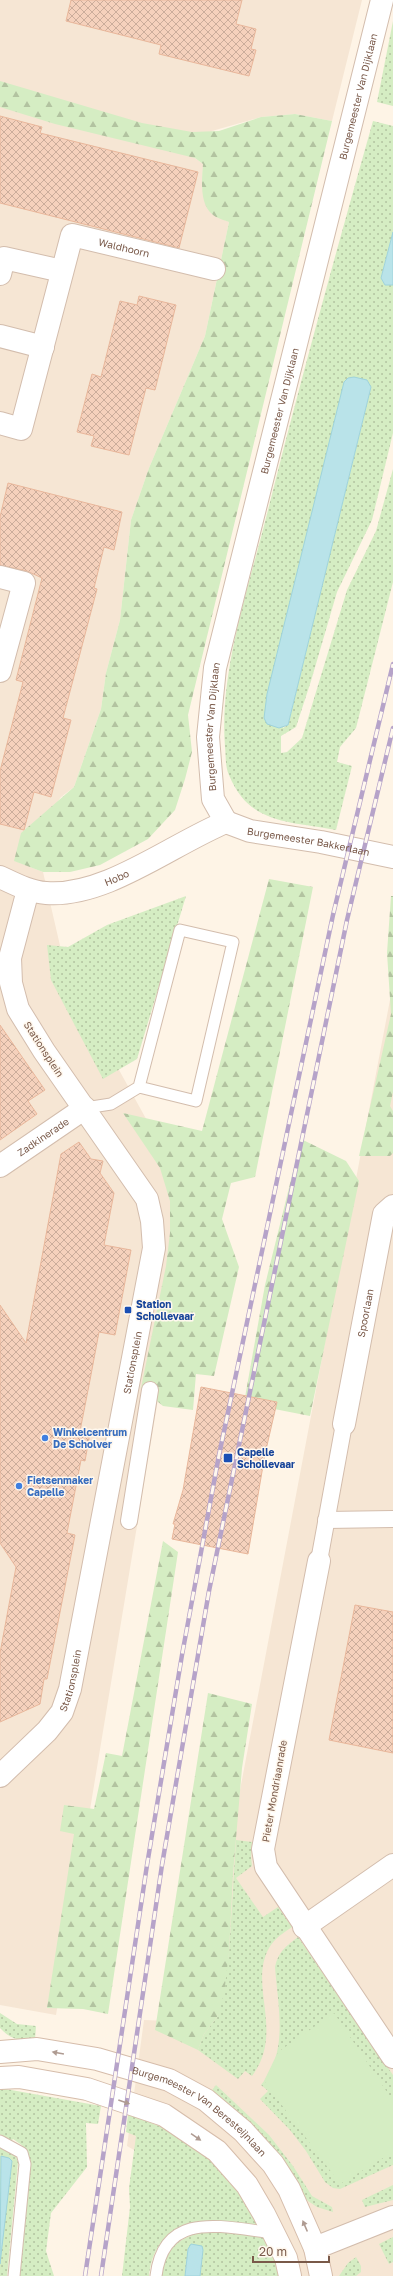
<svg xmlns="http://www.w3.org/2000/svg" width="393" height="2276" font-family="'Golos Text',sans-serif">
  <style>
    .residential { fill: #f6e6d4 }
    .grass { fill: url(#grass-dots); fill-rule: evenodd }
    .forest { fill: url(#forest-firs) }
    .garden { fill: #d5edc3 }
    .water { fill: #b9e3e9; stroke: #9ed3db }
    .building { fill: url(#building-cross-hatch); stroke: #e9b79b }
    .lines { fill: none; stroke-linecap: round; stroke-linejoin: round }
    .service-casing { stroke: #d3bdad; stroke-width: 13 }
    .pedestrian-casing { stroke: #d3bdad; stroke-width: 18 }
    .minor-casing { stroke: #d3bdad; stroke-width: 24 }
    .tertiary-casing { stroke: #d3bdad; stroke-width: 24 }
    .secondary-casing { stroke: #d6bdab; stroke-width: 24 }
    .service { stroke: #fff; stroke-width: 11 }
    .pedestrian { stroke: #fff; stroke-width: 16 }
    .minor { stroke: #fff; stroke-width: 22 }
    .tertiary { stroke: #fff; stroke-width: 22 }
    .secondary { stroke: #fff; stroke-width: 22 }
    .rail-casing { stroke: #b6a3c9; stroke-width: 4.5 }
    .rail { stroke: #fff8ee; stroke-width: 3; stroke-dasharray: 9; stroke-linecap: butt }
    .oneway { fill: #af9b92 }
    .transit-dot { fill: #1a4fb4; stroke: #fff8ee; stroke-width: 1.5 }
    .shop-dot { fill: #3f7fe0; stroke: #fff8ee; stroke-width: 1.5 }
    .labels { text-anchor: middle; dominant-baseline: central; stroke-width: 3; stroke-linejoin: round; paint-order: stroke }
    .street-label { font-size: 10px; fill: #795949; stroke: #fff8ee }
    .transit-label { font-size: 10px; font-weight: bold; fill: #164399; stroke: #fff8ee; text-anchor: start }
    .shop-label { font-size: 10px; font-weight: bold; fill: #366cbe; stroke: #fff8ee; text-anchor: start }
  </style>
  <defs>
    <pattern id="grass-dots" width="8" height="8" patternUnits="userSpaceOnUse"><rect width="8" height="8" fill="#d5edc3"/><path d="M2 2h.1M6 6h.1" fill="none" stroke="#b2c3a0" stroke-width="1.8" stroke-linecap="round"/></pattern>
    <pattern id="forest-firs" width="22" height="20" patternUnits="userSpaceOnUse"><rect width="22" height="20" fill="#d5edc3"/><path d="M5 1l3.5 6h-7zM16 11l3.5 6h-7z" fill="#b2c3a0"/></pattern>
    <pattern id="building-cross-hatch" width="8" height="8" patternUnits="userSpaceOnUse"><rect width="8" height="8" fill="#f5d1bc"/><path d="M0 0l8 8M0 8l8-8" fill="none" stroke="#cbad9b"/></pattern>
  </defs>
  <rect width="100%" height="100%" fill="#fef4e6"/>
  <g class="residential">
    <polygon points="0,0 362,0 332,121 295,114 261,117 212,131 195,158 203,164 202,188 212,214 229,222 205,336 149,468 131,520 120,620 106,673 101,709 84,758 74,787 61,797 15,861 43,872 67,976 191,1200 56,2015 0,2005"/>
    <polygon points="393,984 393,2276 193,2276 203,2190 127,2146 144,2020 196,2022"/>
  </g>
  <g class="grass">
    <polygon points="393,21 393,106 377,102"/>
    <path d="M373 121 393 126V232L381 278 385 285H393V433L372 520 337 592 311 681 296 727 281 736V753L287 752 302 738 347 590 376 531 393 469V582L356 728 340 747 337 762 352 766 336 830C290 821 249 825 229 775 225 767 226 755 225 747 219 671 249 587 267 514 300 382 336 252 373 121ZM367 380 371 387 288 725 283 728Z"/>
    <polygon points="186,896 137,1059 103,1079 51,980 47,945 68,947 107,925"/>
    <path d="M236 1840 252 1842 251 1857 252 1866 236 1878 263 1917 278 1907 292 1927C283 1933 275 1938 269 1948 248 1986 285 2032 252 2076L245 2071 238 2079 198 2050 204 2034 217 2017 229 1953Z"/>
    <path d="M298 1937 393 2075V2165L340 2189 333 2188 325 2182 306 2151 290 2130 260 2099 268 2091 261 2085C289 2052 278 2007 275 1967 278 1952 286 1946 298 1937Z"/>
    <path d="M0 2013 17 2024 36 2026 35 2040C20 2041 11 2040 0 2028Z"/>
    <polygon points="216,2085 269,2135 293,2166 312,2196 332,2207 333,2212 317,2207 308,2201 209,2094"/>
    <polygon points="0,2088 101,2106 98,2124 86,2123 87,2167 51,2213 46,2251 54,2276 18,2276 28,2160 23,2146 13,2139 5,2149 15,2154 18,2162 7,2276 0,2276"/>
    <path d="M128 2114 169 2130 214 2161 244 2195 262 2225 281 2276H200L203 2250 188 2249 185 2276H161C168 2250 171 2243 197 2233V2222C168 2228 152 2246 149 2276H122L130 2207 129 2188 136 2136 126 2132Z"/>
    <polygon points="393,2185 393,2200 365,2207 362,2200"/>
    <polygon points="393,2237 393,2262 389,2264 379,2244"/>
    <polygon points="356,2257 361,2266 361,2272 356,2276 339,2276 348,2263"/>
  </g>
  <g class="forest">
    <path d="M0 81 142 123 192 132 219 131 261 117 295 114 332 121 188 715 192 752 185 779 175 810 148 839 100 865 70 872H43L14 861 21 833 74 787 101 709 106 673 120 620 131 520 149 468 205 336 229 222C224 220 216 218 212 214 199 203 202 178 203 164L195 158 55 124 0 107Z"/>
    <polygon points="269,879 313,887 255,1177 231,1183 222,1219 239,1267 214,1376 196,1374 193,1410 163,1406 141,1388 166,1266 170,1233 170,1201 160,1168 123,1113 202,1131"/>
    <polygon points="391,896 393,896 393,1092 390,1106 393,1111 393,1153 390,1156 359,1156 391,1014 387,953"/>
    <polygon points="301,1139 346,1161 359,1181 310,1416 244,1403 265,1285"/>
    <polygon points="163,1541 178,1552 108,2014 83,2009 47,2008 74,1834 60,1831 64,1805 94,1809 106,1753 122,1756"/>
    <polygon points="208,1693 252,1704 242,1768 233,1874 229,1953 224,1994 217,2017 204,2034 198,2050 155,2030"/>
  </g>
  <polygon class="garden" points="334,2013 393,2101 393,2152 340,2184 264,2081 278,2052"/>
  <g class="water">
    <polygon points="393,232 393,285 385,285 381,278"/>
    <polygon points="354,377 367,380 371,387 288,725 279,728 267,724 264,718 267,694 344,382 348,378"/>
    <polygon points="1,2156 9,2158 12,2161 0,2264"/>
    <polygon points="191,2244 202,2246 203,2250 200,2276 185,2276 188,2249"/>
  </g>
  <g class="building">
    <polygon points="71,0 242,0 236,24 256,29 251,49 256,50 249,76 159,54 161,45 66,21"/>
    <polygon points="0,116 42,127 40,133 198,172 179,248 0,203"/>
    <polygon points="139,296 176,305 155,390 146,388 129,455 91,446 94,436 77,432 92,374 101,377 120,301 137,305"/>
    <polygon points="8,483 122,512 114,550 104,547 94,588 97,589 63,718 71,720 51,797 34,792 24,830 0,824 0,771 23,682 16,680 42,578 27,571 0,565 0,517"/>
    <polygon points="0,1025 45,1090 28,1101 37,1114 0,1140"/>
    <polygon points="79,1142 91,1159 103,1161 100,1173 114,1193 104,1245 131,1250 115,1335 99,1332 90,1380 80,1431 90,1433 85,1461 81,1460 67,1533 75,1535 47,1679 44,1679 40,1704 0,1722 0,1653 16,1567 0,1543 0,1305 26,1343 61,1154"/>
    <polygon points="201,1387 277,1402 265,1454 248,1554 172,1539 175,1524 173,1524 183,1490"/>
    <polygon points="355,1605 393,1612 393,1753 329,1740"/>
  </g>
  <g class="lines">
    <defs>
      <g id="service">
        <polyline points="85,1108 111,1104 139,1087 196,1101 233,942 180,930 139,1087"/>
        <polyline points="0,2141 22,2153 25,2164 14,2276"/>
        <path d="M156 2276C164 2208 226 2228 274 2233"/>
      </g>
      <g id="pedestrian">
        <polyline points="326,1520 393,1519"/>
        <polyline points="129,1521 150,1390"/>
        <polyline points="319,1561 344,1424"/>
      </g>
      <g id="minor">
        <polyline points="0,274 4,258 62,271"/>
        <polyline points="0,336 43,347"/>
        <path id="s1" d="M0 423 21 429 72 235 214 269"/>
        <polyline points="0,577 24,583 0,671"/>
        <path id="s2" d="M0 1166 85 1108"/>
        <path id="s3" d="M344 1424 384 1214 393 1206"/>
        <polyline points="319,1561 263,1849 266,1867 393,2057"/>
        <polyline points="304,1927 393,1865"/>
      </g>
      <g id="tertiary">
        <path id="s4" d="M226 822 213 799 208 737 215 668 382 0"/>
        <path id="s5" d="M226 822 250 831 321 842 393 857"/>
        <path id="s6" d="M0 877C15 884 30 892 46 893 105 898 172 844 226 822"/>
        <path id="s7" d="M0 1776 47 1731 62 1712 70 1689 154 1248 152 1221 147 1199 44 1051 18 1009 11 983 10 958 28 890"/>
        <polyline points="315,2248 393,2217"/>
      </g>
      <g id="secondary">
        <path id="s8" d="M0 2052 37 2049 97 2059 169 2080 206 2100 243 2131 273 2164 289 2189 315 2248 321 2276"/>
        <polyline points="0,2078 19,2077 87,2089 164,2115 217,2151 247,2185 264,2214 286,2258 290,2276"/>
      </g>
    </defs>
    <use href="#service" class="service-casing"/>
    <use href="#pedestrian" class="pedestrian-casing"/>
    <use href="#minor" class="minor-casing"/>
    <use href="#tertiary" class="tertiary-casing"/>
    <use href="#secondary" class="secondary-casing"/>
    <use href="#service" class="service"/>
    <use href="#pedestrian" class="pedestrian"/>
    <use href="#minor" class="minor"/>
    <use href="#tertiary" class="tertiary"/>
    <use href="#secondary" class="secondary"/>
    <defs>
      <g id="rail">
        <polyline points="85,2276 147,1865 182,1655 219,1455 333,915 393,664"/>
        <polyline points="101,2276 162,1865 209,1591 347,920 393,728"/>
      </g>
    </defs>
    <use href="#rail" class="rail-casing"/>
    <use href="#rail" class="rail"/>
  </g>
  <defs><path id="oneway-solid" d="M-6-.8H1V-3.2L6.5 0L1 3.2V.8H-6Z"/></defs>
  <g class="oneway">
    <use href="#oneway-solid" transform="translate(58 2053) rotate(-170)"/>
    <use href="#oneway-solid" transform="translate(124 2102) rotate(19)"/>
    <use href="#oneway-solid" transform="translate(196 2137) rotate(34)"/>
    <use href="#oneway-solid" transform="translate(305 2226) rotate(-113)"/>
  </g>
  <g class="transit-dot">
    <rect x="124" y="1306" width="8" height="8" rx="2"/>
    <rect x="223" y="1453" width="10" height="10" rx="2"/>
  </g>
  <g class="shop-dot">
    <circle cx="45" cy="1438" r="4"/>
    <circle cx="19" cy="1486" r="4"/>
  </g>
  <g class="labels">
    <g class="street-label">
      <text stroke="none"><textPath href="#s4" startOffset="747">Burgemeester Van Dijklaan</textPath></text>
      <text stroke="none"><textPath href="#s1" startOffset="276">Waldhoorn</textPath></text>
      <text stroke="none"><textPath href="#s4" startOffset="423">Burgemeester Van Dijklaan</textPath></text>
      <text stroke="none"><textPath href="#s4" startOffset="99">Burgemeester Van Dijklaan</textPath></text>
      <text stroke="none"><textPath href="#s5" startOffset="85">Burgemeester Bakkerlaan</textPath></text>
      <text stroke="none"><textPath href="#s6" startOffset="122">Hobo</textPath></text>
      <text transform="translate(44 1049) rotate(57)">Stationsplein</text>
      <text stroke="none"><textPath href="#s2" startOffset="52">Zadkinerade</textPath></text>
      <text stroke="none"><textPath href="#s3" startOffset="113">Spoorlaan</textPath></text>
      <text stroke="none"><textPath href="#s7" startOffset="446">Stationsplein</textPath></text>
      <text stroke="none"><textPath href="#s7" startOffset="122">Stationsplein</textPath></text>
      <text transform="translate(274 1791) rotate(-80)">Pieter Mondriaanrade</text>
      <text stroke="none"><textPath href="#s8" startOffset="215">Burgemeester Van Beresteijnlaan</textPath></text>
    </g>
    <g class="transit-label">
      <text x="136" y="1304">Station<tspan x="136" dy="12">Schollevaar</tspan></text>
      <text x="237" y="1452">Capelle<tspan x="237" dy="12">Schollevaar</tspan></text>
    </g>
    <g class="shop-label">
      <text x="53" y="1432">Winkelcentrum<tspan x="53" dy="12">De Scholver</tspan></text>
      <text x="27" y="1480">Fietsenmaker<tspan x="27" dy="12">Capelle</tspan></text>
    </g>
  </g>
  <path d="M253 2256v6h76v-6" fill="none" stroke="#795949" stroke-width="2"/>
  <text x="259" y="2256" font-size="12" fill="#795949" stroke="#fff8ee" stroke-width="3" paint-order="stroke">20 m</text>
</svg>
